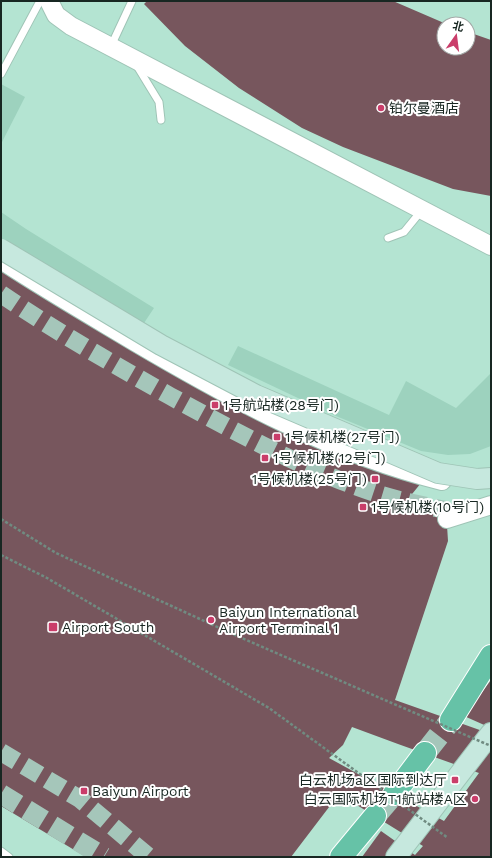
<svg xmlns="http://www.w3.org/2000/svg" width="492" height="858" font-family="'Work Sans','Noto Sans SC',sans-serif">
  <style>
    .built { fill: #b4e4d2; fill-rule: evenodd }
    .green { fill: #9dd2be }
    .building { fill: #77565d; fill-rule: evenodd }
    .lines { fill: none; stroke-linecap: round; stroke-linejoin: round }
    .tertiary-tunnel { stroke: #a5c6ba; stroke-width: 18; stroke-dasharray: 18 9; stroke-linecap: butt }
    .secondary-tunnel { stroke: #a5c6ba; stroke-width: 20; stroke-dasharray: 20 10; stroke-linecap: butt }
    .trunk-tunnel { stroke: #a5c6ba; stroke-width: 22; stroke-dasharray: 22 11; stroke-linecap: butt }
    .service-casing { stroke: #9fc4b6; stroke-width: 9 }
    .tertiary-casing { stroke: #9fc4b6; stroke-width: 20 }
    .secondary-casing { stroke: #9fc4b6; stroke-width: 22 }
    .trunk-casing { stroke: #fff; stroke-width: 24 }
    .service { stroke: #fff; stroke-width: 7 }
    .tertiary { stroke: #fff; stroke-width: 18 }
    .secondary { stroke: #c6e8de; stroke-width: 20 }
    .trunk { stroke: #66c2a7; stroke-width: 22 }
    .secondary-bridge-casing { stroke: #9fc4b6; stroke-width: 22; stroke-linecap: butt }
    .path-bridge { stroke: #708b81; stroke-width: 2.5; stroke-dasharray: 3 2; stroke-linecap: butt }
    .secondary-bridge { stroke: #c6e8de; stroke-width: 20 }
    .poi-dot { fill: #ca3d6a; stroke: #fff; stroke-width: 1.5 }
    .labels { text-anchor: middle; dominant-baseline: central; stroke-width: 4; stroke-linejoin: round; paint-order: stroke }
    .poi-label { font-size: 14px; fill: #182722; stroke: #fff; text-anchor: start }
  </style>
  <rect width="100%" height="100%" fill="#c8eee0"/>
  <path class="built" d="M1 1H491V857H1ZM444 24H468V48H444Z"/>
  <g class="green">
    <polygon points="1,84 25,97 1,144"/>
    <polygon points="1,212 26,229 154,308 142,326 36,263 1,238"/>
    <polygon points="238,346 389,415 406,381 456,408 491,373 491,446 470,454 448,455 421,451 336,416 228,365"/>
  </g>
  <g class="building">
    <polygon points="147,1 393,1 444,23 444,48 468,48 468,32 491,40 491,196 453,189 343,147 302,128 239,88 185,46 144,4"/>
    <path d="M1 265 421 483 408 499 446 510 448 541 395 700 491 734V857H362L381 831 415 855 423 846 339 794 291 857H86L1 806ZM352 727 398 744 479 773 444 821 329 758 343 745Z"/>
    <polygon points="491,680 491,728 464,716"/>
  </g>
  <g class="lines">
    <g class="tertiary-tunnel">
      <path d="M1 294C55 331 113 364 170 396 234 431 303 469 372 492 396 500 421 505 446 510"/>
      <polyline points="1,752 80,799 149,857"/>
    </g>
    <polyline class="secondary-tunnel" points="1,794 104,857"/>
    <g class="trunk-tunnel">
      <polyline points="425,753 451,720"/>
      <polyline points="375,816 394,794"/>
    </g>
    <defs>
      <g id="service">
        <polyline points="111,46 132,1"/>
        <polyline points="137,66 159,102 161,120"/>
        <polyline points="1,74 40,1"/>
        <polyline points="388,238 404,232 422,210"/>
        <polyline points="1,851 9,857"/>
      </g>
      <g id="tertiary">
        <polyline points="49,1 56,15 71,26 491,246"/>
        <path d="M1 260C45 289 90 315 135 342 232 399 332 454 442 481"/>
        <polyline points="447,519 491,505"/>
      </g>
      <polyline id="secondary" points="396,857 491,733"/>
      <g id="trunk">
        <polyline points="451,720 491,656"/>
        <polyline points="394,794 425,753"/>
        <polyline points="341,857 375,816"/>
      </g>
    </defs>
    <use href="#service" class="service-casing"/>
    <use href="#tertiary" class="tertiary-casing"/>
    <use href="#secondary" class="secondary-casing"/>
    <use href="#trunk" class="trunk-casing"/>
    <use href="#service" class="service"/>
    <use href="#tertiary" class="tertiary"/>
    <use href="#secondary" class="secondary"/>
    <use href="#trunk" class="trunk"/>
    <defs>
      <polyline id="secondary-bridge" points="1,249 161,345 256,395 438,473 477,479 491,478"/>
    </defs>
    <use href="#secondary-bridge" class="secondary-bridge-casing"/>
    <g class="path-bridge">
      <polyline points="1,519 56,553 237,636 491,746"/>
      <polyline points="1,555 47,578 269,708 448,838"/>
    </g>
    <use href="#secondary-bridge" class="secondary-bridge"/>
  </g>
  <g class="poi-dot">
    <circle cx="381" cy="108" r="4"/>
    <rect x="211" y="401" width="8" height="8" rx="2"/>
    <rect x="273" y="433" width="8" height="8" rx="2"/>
    <rect x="261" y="454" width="8" height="8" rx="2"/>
    <rect x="371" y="475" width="8" height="8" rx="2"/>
    <rect x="359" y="503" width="8" height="8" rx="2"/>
    <circle cx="211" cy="620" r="4"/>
    <rect x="48" y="622" width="10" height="10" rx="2"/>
    <rect x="451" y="776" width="8" height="8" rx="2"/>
    <rect x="80" y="787" width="8" height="8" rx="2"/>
    <circle cx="475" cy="799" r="4"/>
  </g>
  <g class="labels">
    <g class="poi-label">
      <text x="389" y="108">铂尔曼酒店</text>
      <text x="223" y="405">1号航站楼(28号门)</text>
      <text x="285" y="437">1号候机楼(27号门)</text>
      <text x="273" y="458">1号候机楼(12号门)</text>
      <text x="367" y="479" text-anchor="end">1号候机楼(25号门)</text>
      <text x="371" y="507">1号候机楼(10号门)</text>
      <text x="219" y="612">Baiyun International<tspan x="219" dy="16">Airport Terminal 1</tspan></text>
      <text x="62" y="627">Airport South</text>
      <text x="447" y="780" text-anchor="end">白云机场a区国际到达厅</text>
      <text x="92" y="791">Baiyun Airport</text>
      <text x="467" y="799" text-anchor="end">白云国际机场T1航站楼A区</text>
    </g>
  </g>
  <rect width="492" height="858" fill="none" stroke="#182722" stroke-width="4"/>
  <g transform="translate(456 36) rotate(14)"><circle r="19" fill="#ffffff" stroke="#a3a9a7"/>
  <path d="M0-3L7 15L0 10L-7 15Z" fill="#ca3d6a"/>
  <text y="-6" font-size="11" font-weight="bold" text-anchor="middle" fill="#182722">北</text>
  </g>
</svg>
